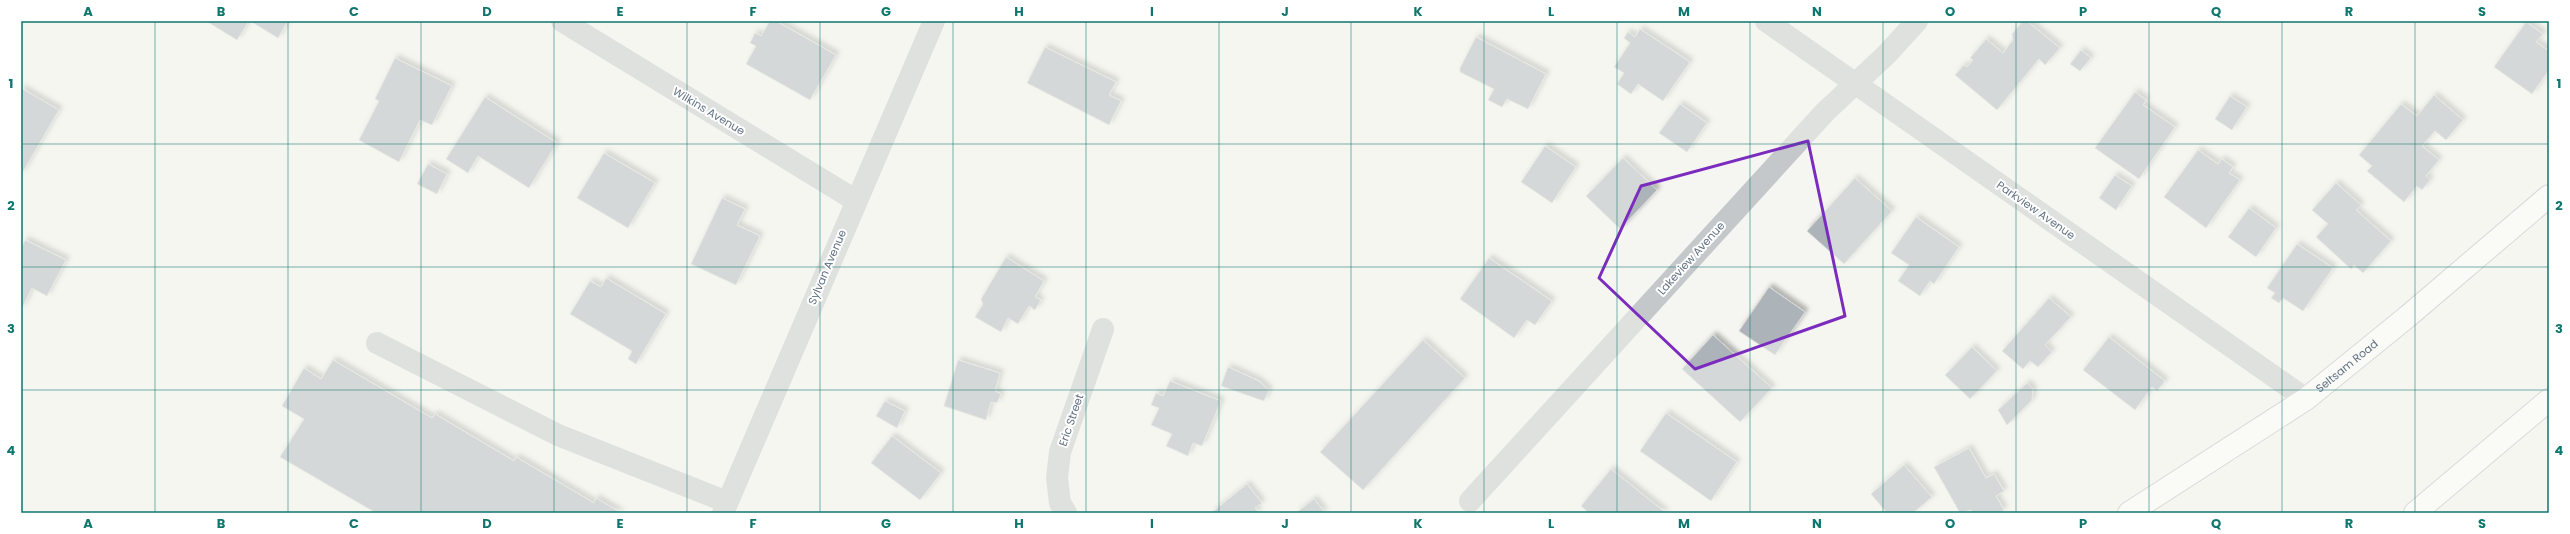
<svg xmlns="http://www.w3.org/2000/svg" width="2570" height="534" font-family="Poppins,sans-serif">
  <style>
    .building { fill: #acb4ba; stroke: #d6d6d4; filter: url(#shadow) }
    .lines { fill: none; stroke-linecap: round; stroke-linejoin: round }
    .major-casing { stroke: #b5b9bd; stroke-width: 24 }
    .highway-casing { stroke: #b6b9bd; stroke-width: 24 }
    .minor { stroke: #c4c8cb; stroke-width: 22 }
    .major { stroke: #fff; stroke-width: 22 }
    .highway { stroke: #fff; stroke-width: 22 }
    .marked { fill: none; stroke: #7b2cbf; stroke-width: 3; stroke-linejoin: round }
    .grid { fill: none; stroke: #0f766e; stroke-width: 1; stroke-opacity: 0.55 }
    .labels { text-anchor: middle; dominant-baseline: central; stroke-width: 4; stroke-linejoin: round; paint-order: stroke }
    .street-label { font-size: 11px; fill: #627284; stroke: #fff }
    .neatline { fill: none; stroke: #0f766e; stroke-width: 1.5 }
    .grid-label { font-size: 13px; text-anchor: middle; font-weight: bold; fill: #0f766e }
  </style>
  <defs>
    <filter id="shadow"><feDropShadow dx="3.5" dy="-3.5" stdDeviation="2" flood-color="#0004"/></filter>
  </defs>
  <rect width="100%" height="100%" fill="#f5f5f1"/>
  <g class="building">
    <polygon points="206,21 249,21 237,40"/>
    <polygon points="250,21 288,21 278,38"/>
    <polygon points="770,21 776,21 836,55 810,100 746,64 756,46 750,43 755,33 761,36"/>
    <polygon points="2023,21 2027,21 2060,48 2045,65 2039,59 1997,110 1955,75 1964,65 1967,67 1973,60 1970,58 1986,39 2003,53 2013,40 2012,34"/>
    <polygon points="2526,22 2543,34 2536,42 2549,51 2549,70 2532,94 2494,67"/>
    <polygon points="1640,29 1690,62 1663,101 1638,84 1631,94 1617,84 1624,73 1614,67 1630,43 1624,38 1628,32 1635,37"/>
    <polygon points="1476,37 1546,74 1528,109 1507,99 1502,107 1488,100 1494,89 1460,72 1460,68"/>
    <polygon points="1045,47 1116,82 1109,95 1121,101 1109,125 1027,83"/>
    <polygon points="2081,50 2091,58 2080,71 2070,64"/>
    <polygon points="395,58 452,86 432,125 420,120 399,162 359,140 379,101 375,99"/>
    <polygon points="21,88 59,110 21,175"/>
    <polygon points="2135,92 2146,100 2143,105 2175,127 2139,179 2095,148"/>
    <polygon points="2434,95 2463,120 2446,140 2435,131 2422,146 2439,160 2426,176 2430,180 2422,190 2417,186 2404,202 2367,171 2372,166 2359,155 2401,104 2417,116"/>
    <polygon points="2230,96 2247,107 2232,130 2215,119"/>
    <polygon points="485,97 557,143 529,188 478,156 468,173 446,159"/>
    <polygon points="1680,104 1707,123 1687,152 1659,133"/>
    <polygon points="1545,146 1576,167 1552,203 1521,182"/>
    <polygon points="2198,150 2218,164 2222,159 2233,167 2229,173 2240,180 2206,228 2164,197"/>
    <polygon points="604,153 655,183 628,228 577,198"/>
    <polygon points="1623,158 1657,190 1620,229 1586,196"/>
    <polygon points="428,164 447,174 437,194 417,184"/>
    <polygon points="2115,175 2132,186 2116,210 2099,198"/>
    <polygon points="1855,178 1892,211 1844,264 1807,231"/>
    <polygon points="2336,183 2361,205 2356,210 2391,241 2363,273 2354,265 2351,269 2316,237 2328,224 2312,210"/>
    <polygon points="722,198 745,209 737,225 760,236 736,285 691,264"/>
    <polygon points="2249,208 2276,228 2256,257 2228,237"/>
    <polygon points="1916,217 1959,247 1934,284 1930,281 1920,296 1898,281 1909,265 1891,253"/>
    <polygon points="25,240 66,260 47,296 32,288 21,310 21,249"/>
    <polygon points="2297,244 2333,268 2303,311 2283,298 2279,303 2271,298 2275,293 2267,288"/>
    <polygon points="1006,257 1044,281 1035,297 1041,300 1035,310 1029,306 1018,324 1008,318 1001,332 975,317 983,304 981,299"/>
    <polygon points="1489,258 1552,301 1535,325 1527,320 1514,338 1460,299"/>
    <polygon points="606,278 666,314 636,364 628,359 632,351 570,314 590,281 601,287"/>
    <polygon points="1769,287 1805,312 1775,355 1739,331"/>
    <polygon points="2049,298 2071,317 2045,345 2052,352 2038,367 2030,361 2023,369 2002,351"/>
    <polygon points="1713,335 1772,388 1740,422 1682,369"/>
    <polygon points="2109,337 2165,381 2157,391 2152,387 2135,410 2083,370"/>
    <polygon points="1423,340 1465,378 1363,490 1320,452"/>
    <polygon points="1972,347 1997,371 1970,399 1945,375"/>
    <polygon points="333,360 432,418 435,414 514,461 516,457 594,503 596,498 621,513 376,513 280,457 304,419 282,406 304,368 321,379"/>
    <polygon points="958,360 1000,373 995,391 1001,394 997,403 991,402 986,420 944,406"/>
    <polygon points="1228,367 1259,381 1269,390 1264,401 1221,386"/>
    <polygon points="1170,381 1221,401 1202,446 1193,443 1188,456 1166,446 1172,434 1151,425 1159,408 1151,405 1156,393 1163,396"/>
    <polygon points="2027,383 2033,389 2032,400 2007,425 1998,410"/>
    <polygon points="885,401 905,411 897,428 876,416"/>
    <polygon points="1666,413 1737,462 1711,501 1640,451"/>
    <polygon points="892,436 941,473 920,500 871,463"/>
    <polygon points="1969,448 1986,478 1994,474 2004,491 1996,496 2004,510 1999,513 1973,513 1971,510 1960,513 1934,467"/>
    <polygon points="1904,465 1932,497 1913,513 1887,513 1871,494"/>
    <polygon points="1611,469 1666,513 1589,513 1581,506"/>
    <polygon points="1247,484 1262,503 1255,508 1259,513 1211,513"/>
    <polygon points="1314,499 1325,513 1296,513"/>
  </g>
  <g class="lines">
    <defs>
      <g id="major">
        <path id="s1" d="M2129 513 2306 399 2407 317 2549 196"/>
      </g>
      <polyline id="highway" points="2415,513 2549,400"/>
    </defs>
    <use href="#major" class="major-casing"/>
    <use href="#highway" class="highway-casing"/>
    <g class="minor">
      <polyline points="562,21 855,200"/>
      <polyline points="1766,21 2306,399"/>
      <polyline points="377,343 558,435 727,502"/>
      <polyline points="1470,501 1825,112 1887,54 1917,21"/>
      <polyline points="723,513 934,21"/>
      <polyline points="1066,513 1060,503 1057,478 1060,452 1103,329"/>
    </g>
    <use href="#major" class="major"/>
    <use href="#highway" class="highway"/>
  </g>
  <path d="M0 0H2570V534H0ZM1808 141 1845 316 1695 369 1599 278 1641 186Z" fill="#f5f5f1" fill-opacity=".55" fill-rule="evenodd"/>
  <path class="marked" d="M1808 141 1845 316 1695 369 1599 278 1641 186Z"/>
  <path class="grid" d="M155 21V513M288 21V513M421 21V513M554 21V513M687 21V513M820 21V513M953 21V513M1086 21V513M1219 21V513M1351 21V513M1484 21V513M1617 21V513M1750 21V513M1883 21V513M2016 21V513M2149 21V513M2282 21V513M2415 21V513M21 144H2549M21 267H2549M21 390H2549"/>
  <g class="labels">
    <g class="street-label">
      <text transform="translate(709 111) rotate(31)">Wilkins Avenue</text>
      <text transform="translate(2036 210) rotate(35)">Parkview Avenue</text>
      <text transform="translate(1691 258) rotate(-48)">Lakeview Avenue</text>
      <text transform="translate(827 267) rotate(-67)">Sylvan Avenue</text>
      <text stroke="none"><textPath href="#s1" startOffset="263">Seltsam Road</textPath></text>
      <text transform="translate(1071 420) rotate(-71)">Eric Street</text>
    </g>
  </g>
  <rect width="2570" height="534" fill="none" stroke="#ffffff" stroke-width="44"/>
  <rect x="22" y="22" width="2526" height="490" class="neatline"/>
  <g class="grid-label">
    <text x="88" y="16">A</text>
    <text x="221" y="16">B</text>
    <text x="354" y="16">C</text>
    <text x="487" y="16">D</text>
    <text x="620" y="16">E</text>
    <text x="753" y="16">F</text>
    <text x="886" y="16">G</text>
    <text x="1019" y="16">H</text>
    <text x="1152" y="16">I</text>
    <text x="1285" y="16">J</text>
    <text x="1418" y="16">K</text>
    <text x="1551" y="16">L</text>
    <text x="1684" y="16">M</text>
    <text x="1817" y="16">N</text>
    <text x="1950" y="16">O</text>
    <text x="2083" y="16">P</text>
    <text x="2216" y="16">Q</text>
    <text x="2349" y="16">R</text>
    <text x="2482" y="16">S</text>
    <text x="11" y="88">1</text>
    <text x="2559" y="88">1</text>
    <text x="11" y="210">2</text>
    <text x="2559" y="210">2</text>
    <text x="11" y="333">3</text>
    <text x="2559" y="333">3</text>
    <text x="11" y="455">4</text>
    <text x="2559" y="455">4</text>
    <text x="88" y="528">A</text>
    <text x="221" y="528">B</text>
    <text x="354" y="528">C</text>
    <text x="487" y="528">D</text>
    <text x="620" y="528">E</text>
    <text x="753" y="528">F</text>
    <text x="886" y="528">G</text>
    <text x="1019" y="528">H</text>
    <text x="1152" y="528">I</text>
    <text x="1285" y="528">J</text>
    <text x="1418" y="528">K</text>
    <text x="1551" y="528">L</text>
    <text x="1684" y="528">M</text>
    <text x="1817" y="528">N</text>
    <text x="1950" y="528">O</text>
    <text x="2083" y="528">P</text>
    <text x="2216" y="528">Q</text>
    <text x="2349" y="528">R</text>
    <text x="2482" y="528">S</text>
  </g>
</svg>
